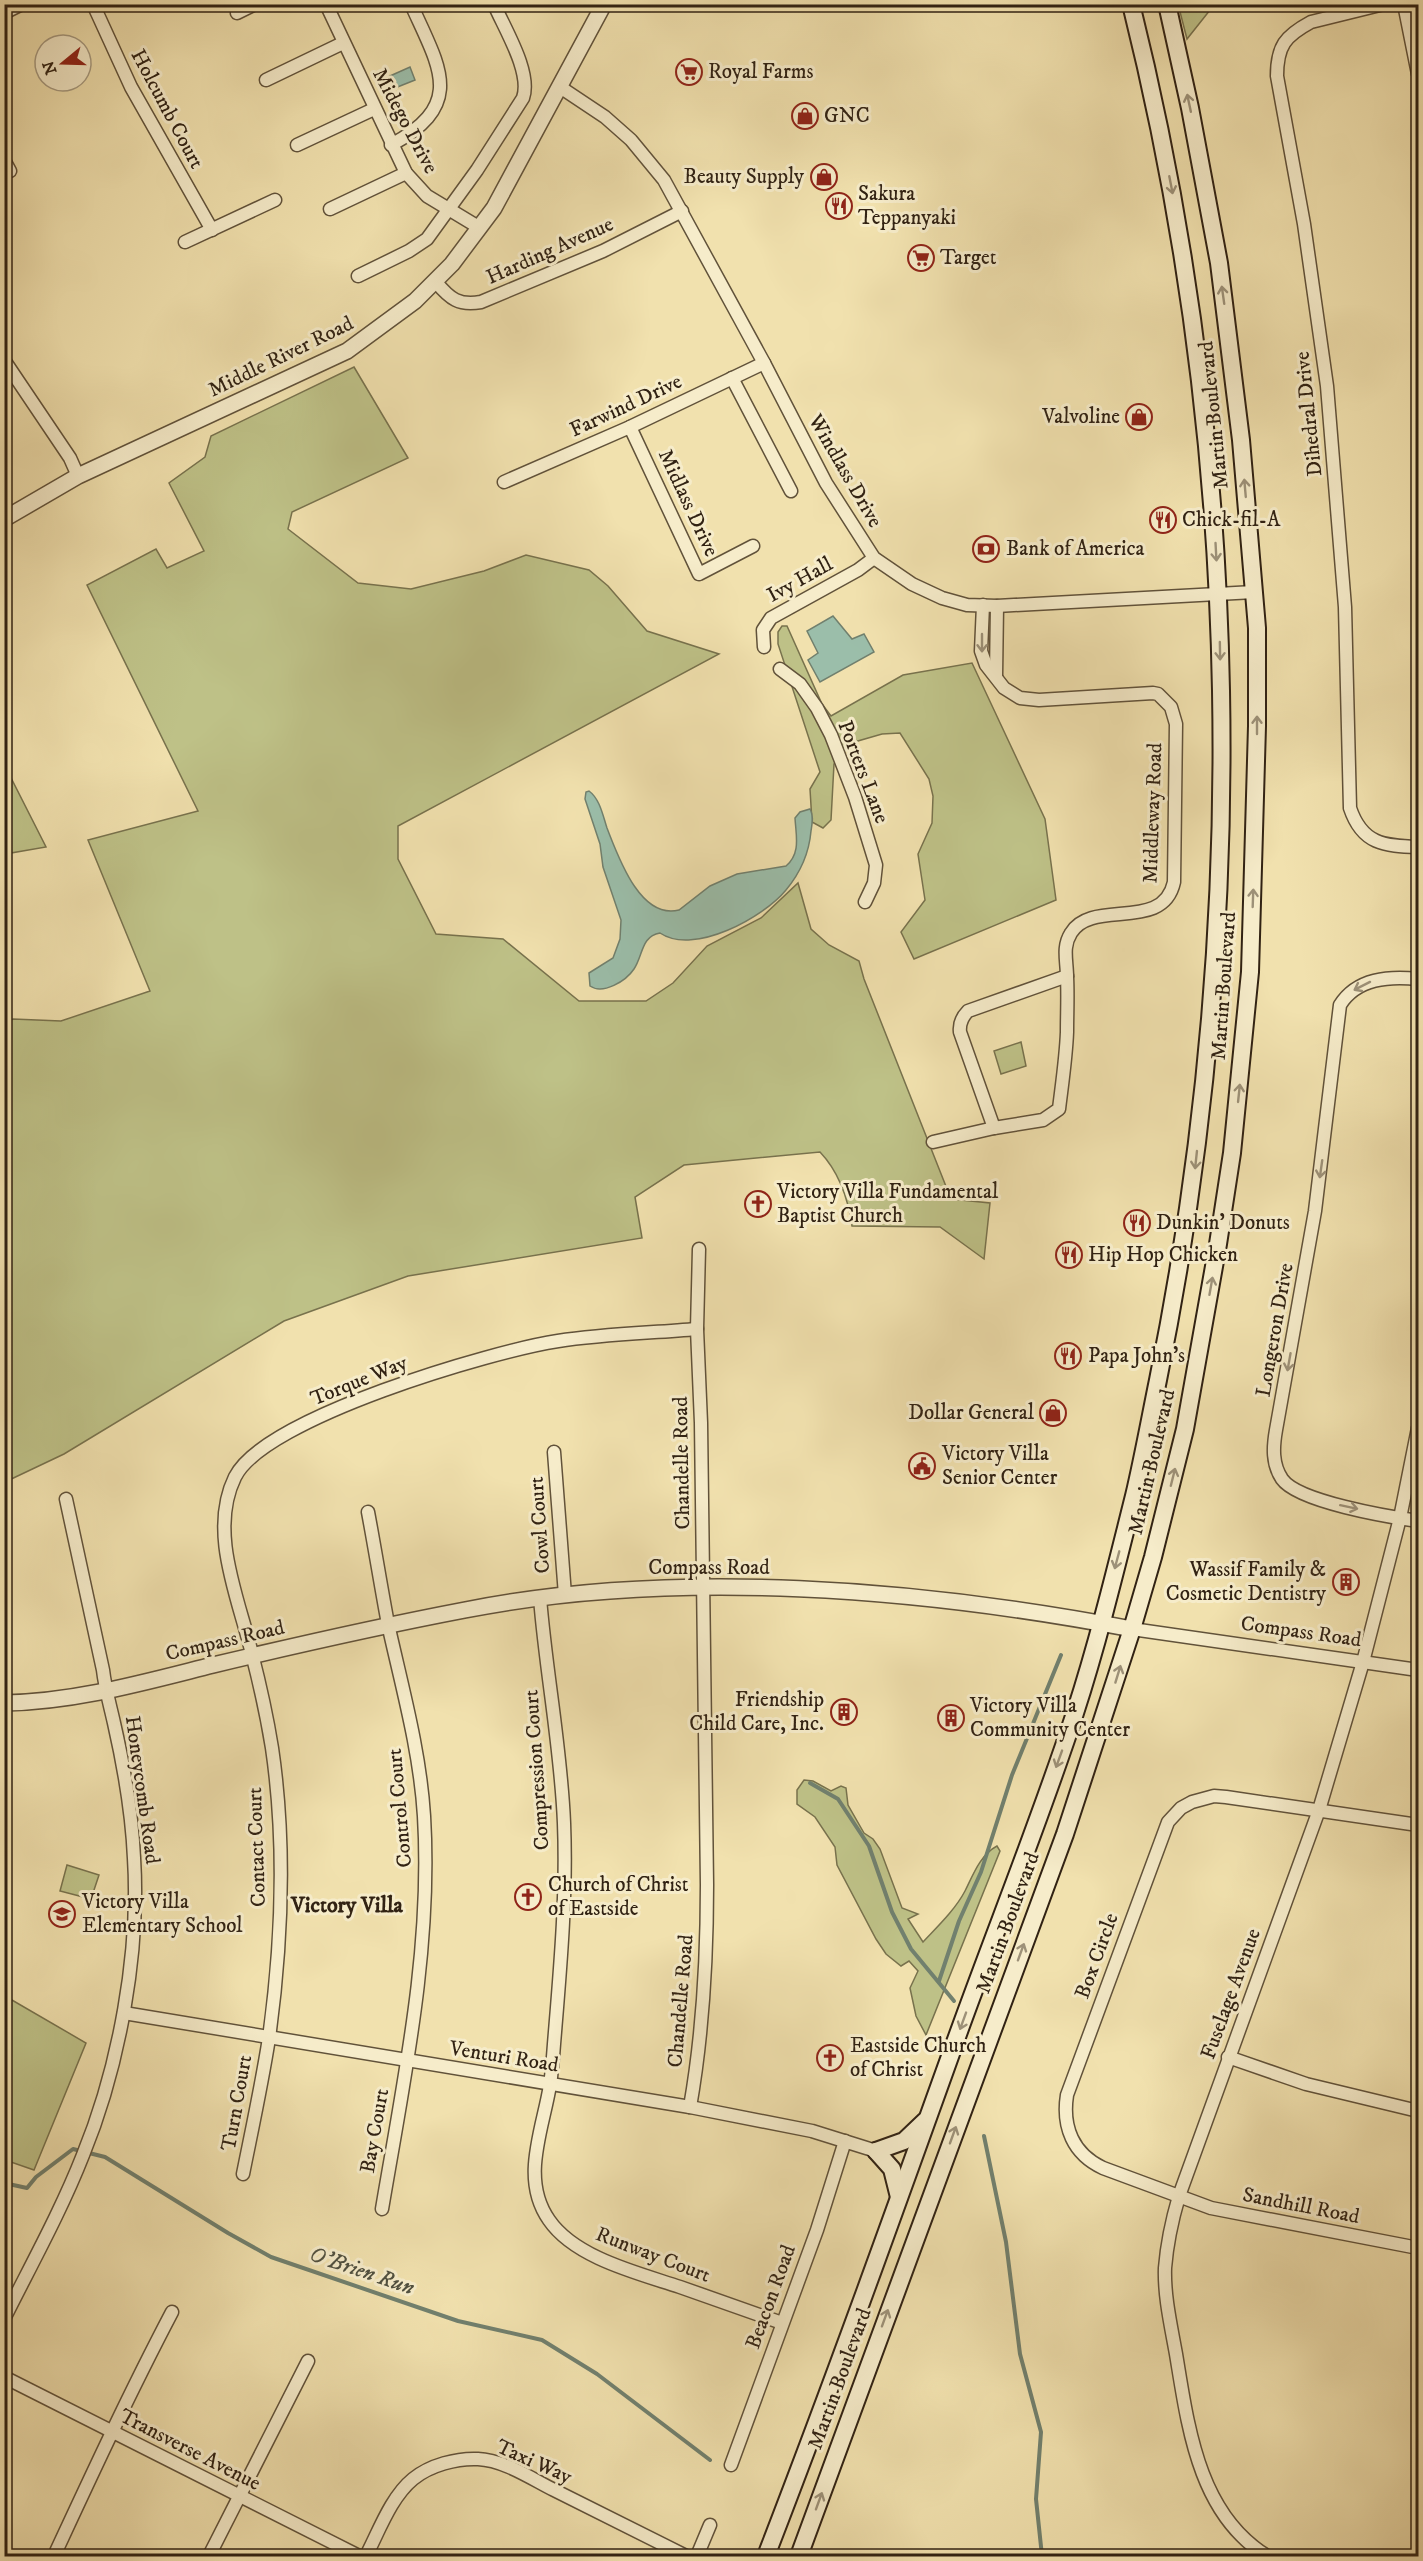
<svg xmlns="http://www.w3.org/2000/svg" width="1423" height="2561" font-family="'IM FELL DW Pica',serif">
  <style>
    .green { fill: #bec187; stroke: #78724d; stroke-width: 1.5 }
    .water { fill: #9bbeaa; stroke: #71806e; stroke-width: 1.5 }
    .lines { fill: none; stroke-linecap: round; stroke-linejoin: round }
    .stream { stroke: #71806e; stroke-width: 4 }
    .minor-casing { stroke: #61523a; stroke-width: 15 }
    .tertiary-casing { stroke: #61523a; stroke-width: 18 }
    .secondary-casing { stroke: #312213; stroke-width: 20 }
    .minor { stroke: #f6ecca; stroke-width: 12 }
    .tertiary { stroke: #f6ecca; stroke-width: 15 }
    .secondary { stroke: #f6ecca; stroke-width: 16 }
    .oneway { stroke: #9d9178 }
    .labels { text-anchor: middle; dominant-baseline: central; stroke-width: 6; stroke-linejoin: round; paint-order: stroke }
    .poi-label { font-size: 21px; fill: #312213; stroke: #f6ecca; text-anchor: start }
    .street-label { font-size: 21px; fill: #312213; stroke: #f6ecca }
    .neighbourhood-label { font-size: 22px; font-weight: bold; fill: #312213; stroke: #f6ecca }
    .water-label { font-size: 22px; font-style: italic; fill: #515140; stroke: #f6ecca }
  </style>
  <rect width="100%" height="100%" fill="#f1e1ae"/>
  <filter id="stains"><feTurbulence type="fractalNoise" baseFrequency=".00333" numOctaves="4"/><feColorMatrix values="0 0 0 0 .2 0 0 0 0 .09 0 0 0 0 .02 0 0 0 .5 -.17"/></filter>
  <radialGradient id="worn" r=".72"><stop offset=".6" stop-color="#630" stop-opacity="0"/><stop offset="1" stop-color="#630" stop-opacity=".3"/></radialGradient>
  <g class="green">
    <polygon points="1178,4 1214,4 1214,5 1187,39"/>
    <path d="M354 367 408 458 292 512 288 529 358 583 411 589 484 571 526 555 589 570 608 586 647 631 719 654 398 826V859L436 934 503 939 579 1001H646L673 983 707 946 761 918 798 883 811 929 829 945 859 961 864 979 951 1199 990 1203 984 1259 940 1227 852 1226C848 1198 839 1172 820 1152L684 1165 635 1197 642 1238 408 1276 284 1321 64 1454 5 1482 4 1023 13 1019 61 1021 150 991 88 840 198 811 87 585 156 549 167 568 204 551 169 483 205 457 211 436Z"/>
    <polygon points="782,626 787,626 822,704 831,716 903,675 972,663 1045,819 1056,900 914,959 901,932 925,900 918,854 932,823 933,796 929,779 900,733 882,734 851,743 834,764 831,820 823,828 812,822 810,789 820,772 778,644 778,632"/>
    <polygon points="4,766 5,766 46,847 5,854"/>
    <polygon points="1021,1042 1026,1066 1001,1074 994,1051"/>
    <path d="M804 1780 813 1781 831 1791 841 1786 846 1788 848 1805 864 1833 873 1839 880 1849 902 1908 918 1914 908 1919 923 1942C937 1927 955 1910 965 1891 973 1875 980 1855 997 1846L1000 1851 926 2035 916 2016 910 1988 918 1971 909 1961 901 1966 886 1954 876 1939 837 1865 835 1847 815 1817 797 1804V1790Z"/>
    <polygon points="67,1865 99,1875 91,1899 60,1891"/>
    <polygon points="5,1996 86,2043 34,2170 5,2160"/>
  </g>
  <g class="water">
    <polygon points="410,67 415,80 395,88 390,76"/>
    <polygon points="833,616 852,639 864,634 874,652 820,682 808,660 818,653 807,631"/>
    <path d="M589 791C600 799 603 816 607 828 618 856 640 920 679 910L710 886 737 874 786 866C801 853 796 836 795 818L800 812 810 809C814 816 812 824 811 831 809 854 801 872 786 890 764 917 694 956 660 933 641 936 643 956 634 969 626 981 603 995 590 986L589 973 613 958 620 939 621 920 603 867 600 844 585 799 586 792Z"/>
  </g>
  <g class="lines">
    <g class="stream">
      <polyline points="810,1783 838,1799 869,1846 892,1912 911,1949 954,2001"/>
      <polyline points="939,1981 959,1921 981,1872 1012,1775 1061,1655"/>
      <polyline points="984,2136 1006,2242 1020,2354 1041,2432 1036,2499 1042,2556"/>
      <polyline points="4,2183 27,2188 36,2177 73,2149 105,2157 228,2233 271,2257 458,2321 542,2340 597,2374 710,2460"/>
    </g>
    <defs>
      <g id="minor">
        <polyline points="93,4 131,87 212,230"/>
        <polyline points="326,4 406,173 427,196 480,228"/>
        <path d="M1384 4 1311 22C1285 36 1277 46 1277 76L1304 224 1327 386 1345 607 1350 808C1362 844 1384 846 1418 847"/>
        <polyline points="1404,4 1418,74"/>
        <polyline points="4,13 22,4"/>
        <polyline points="237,13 255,4"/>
        <polyline points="266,80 343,43"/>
        <polyline points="560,87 605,117 631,140 664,180 764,363 826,483 874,558 912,584 942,598 967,605 997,606 1254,592"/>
        <polyline points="297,145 374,109"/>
        <path d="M391 145C467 104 439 67 411 4"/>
        <polyline points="4,160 10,171"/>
        <polyline points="330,209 406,173"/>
        <polyline points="185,242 275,200"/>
        <path d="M358 276 409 251 427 239 477 170 523 98C532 72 504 28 494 4"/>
        <path d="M436 282C450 299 459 306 481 302L603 251 682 211"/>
        <polyline points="4,360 70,458 78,476"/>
        <polyline points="732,378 791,491"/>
        <polyline points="630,427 699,574 753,546"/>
        <polyline points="504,482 630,427 764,363"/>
        <polyline points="764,647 763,630 771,618 858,570 874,558"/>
        <polyline points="780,669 800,684 817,708 831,735 855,797 876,865 874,883 865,902"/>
        <polyline points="996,676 997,606"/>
        <path d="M1418 979C1389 976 1357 978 1340 1005L1315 1211 1276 1430C1273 1447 1272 1464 1282 1479 1298 1502 1390 1517 1418 1521"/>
        <path d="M994 1128 960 1032C959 1023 962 1017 968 1011L1067 976"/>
        <path d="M933 1142 994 1128 1043 1120 1059 1109C1062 1084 1066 1058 1067 1032 1067 1014 1068 995 1067 977 1067 961 1062 947 1071 933 1092 898 1163 933 1174 882L1176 724 1171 707 1158 694 1153 693 1039 700 1020 698 1004 688 986 665 981 651 983 605"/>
        <polyline points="554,1452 565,1595"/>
        <path d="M368 1512C375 1549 381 1587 388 1624 402 1687 420 1751 424 1816 432 1948 404 2079 382 2209"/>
        <path d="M540 1598C546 1673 561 1747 564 1823 567 1896 560 1971 554 2044 553 2058 552 2071 550 2085 543 2129 520 2179 549 2220 575 2258 638 2273 680 2287 714 2299 748 2311 782 2323"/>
        <polyline points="1132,1629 1418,1670"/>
        <path d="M1418 1825 1226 1797 1214 1796 1192 1802 1181 1808 1168 1822 1067 2095C1062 2127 1073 2154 1103 2168L1211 2208 1418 2248"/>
        <polyline points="124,2013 690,2107 812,2131 876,2151"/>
        <polyline points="1228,2057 1306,2084 1418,2111"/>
        <path d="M690 2107C703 2033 707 1960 707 1885L701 1423 697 1329 699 1249"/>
        <path d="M243 2174C252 2129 262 2083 269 2038 282 1943 286 1843 272 1748 267 1717 260 1685 252 1654 239 1599 208 1532 235 1477 264 1418 492 1351 558 1341 604 1334 651 1333 697 1329"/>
        <path d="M4 2319C31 2265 61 2211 83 2155 119 2067 140 1953 134 1858 132 1813 124 1767 114 1723 110 1705 105 1688 103 1670L66 1499"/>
        <polyline points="4,2377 359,2556"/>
        <polyline points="731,2465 817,2230 845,2141"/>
        <path d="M54 2556C92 2474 130 2392 172 2312"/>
        <polyline points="209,2556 308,2361"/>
        <path d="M366 2556C379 2531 391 2497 413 2479 430 2465 457 2458 478 2459 504 2460 532 2479 554 2490 598 2512 642 2534 686 2556"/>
        <polyline points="697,2556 710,2525"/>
        <path d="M1267 2556C1198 2514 1188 2426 1176 2354 1171 2326 1164 2296 1165 2268 1167 2243 1172 2220 1179 2196L1319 1810 1363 1662 1400 1518 1418 1428"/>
      </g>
      <g id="tertiary">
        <polyline points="4,519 78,476 347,351 415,301 452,264 494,208 604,4"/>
        <path d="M4 1703C75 1702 145 1682 213 1665 297 1645 381 1626 465 1610 677 1568 922 1589 1132 1629"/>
      </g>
      <g id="secondary">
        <polyline points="876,2151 904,2141 925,2121"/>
        <polyline points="876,2151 892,2169 899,2197"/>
        <path d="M766 2556C831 2388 892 2218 953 2048 993 1936 1038 1826 1075 1713 1098 1642 1116 1568 1134 1496 1143 1458 1150 1419 1158 1380 1250 927 1243 453 1131 4"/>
        <polyline points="799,2556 1065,1834 1132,1629 1153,1557 1185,1429 1218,1244 1232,1153 1250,972 1257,726 1257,628 1241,440 1219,263 1190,108 1167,4"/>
      </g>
    </defs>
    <use href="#minor" class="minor-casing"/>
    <use href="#tertiary" class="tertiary-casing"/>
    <use href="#secondary" class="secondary-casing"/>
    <use href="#minor" class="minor"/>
    <use href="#tertiary" class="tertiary"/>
    <use href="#secondary" class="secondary"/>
  </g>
  <defs><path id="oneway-shaft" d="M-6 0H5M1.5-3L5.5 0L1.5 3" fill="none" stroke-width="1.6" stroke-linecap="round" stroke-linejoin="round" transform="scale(1.5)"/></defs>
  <g class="oneway">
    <use href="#oneway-shaft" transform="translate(1189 103) rotate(-102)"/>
    <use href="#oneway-shaft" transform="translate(1171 185) rotate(79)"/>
    <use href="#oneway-shaft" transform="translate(1223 295) rotate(-98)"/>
    <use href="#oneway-shaft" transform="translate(1245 488) rotate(-95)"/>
    <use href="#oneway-shaft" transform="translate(1216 552) rotate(87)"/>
    <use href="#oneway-shaft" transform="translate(982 643) rotate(90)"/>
    <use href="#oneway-shaft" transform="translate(1220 651) rotate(89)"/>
    <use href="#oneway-shaft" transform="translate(1257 725) rotate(-90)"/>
    <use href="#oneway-shaft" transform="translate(1253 898) rotate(-88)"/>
    <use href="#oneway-shaft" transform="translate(1362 986) rotate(153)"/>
    <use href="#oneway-shaft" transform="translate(1239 1093) rotate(-84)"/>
    <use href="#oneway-shaft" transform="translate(1196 1160) rotate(96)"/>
    <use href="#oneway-shaft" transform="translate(1321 1169) rotate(98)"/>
    <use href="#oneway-shaft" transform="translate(1211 1286) rotate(-80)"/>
    <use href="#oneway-shaft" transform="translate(1289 1362) rotate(100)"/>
    <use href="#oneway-shaft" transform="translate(1173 1477) rotate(-76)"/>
    <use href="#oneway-shaft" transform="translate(1349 1507) rotate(12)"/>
    <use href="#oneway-shaft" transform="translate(1117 1560) rotate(105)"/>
    <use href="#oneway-shaft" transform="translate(1118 1674) rotate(-73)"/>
    <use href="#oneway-shaft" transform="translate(1059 1759) rotate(110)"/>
    <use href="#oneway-shaft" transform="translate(1021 1952) rotate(-70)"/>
    <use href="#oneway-shaft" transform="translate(963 2021) rotate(110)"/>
    <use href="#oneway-shaft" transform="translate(953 2135) rotate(-70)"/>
    <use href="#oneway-shaft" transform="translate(885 2318) rotate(-70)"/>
    <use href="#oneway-shaft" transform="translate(819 2501) rotate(-70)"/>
  </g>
  <defs>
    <symbol id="supermarket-ring" viewBox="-11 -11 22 22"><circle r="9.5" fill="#f6ecca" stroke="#8f2418" stroke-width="1.5"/><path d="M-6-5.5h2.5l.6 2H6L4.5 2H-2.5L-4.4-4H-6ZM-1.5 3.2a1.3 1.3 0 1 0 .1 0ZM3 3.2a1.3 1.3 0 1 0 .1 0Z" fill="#8f2418"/></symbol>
    <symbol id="shop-ring" viewBox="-11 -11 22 22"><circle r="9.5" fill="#f6ecca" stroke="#8f2418" stroke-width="1.5"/><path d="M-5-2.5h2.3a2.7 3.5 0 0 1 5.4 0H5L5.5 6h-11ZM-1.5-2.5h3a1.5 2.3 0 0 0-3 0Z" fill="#8f2418"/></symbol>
    <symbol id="restaurant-ring" viewBox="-11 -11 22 22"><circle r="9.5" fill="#f6ecca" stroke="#8f2418" stroke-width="1.5"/><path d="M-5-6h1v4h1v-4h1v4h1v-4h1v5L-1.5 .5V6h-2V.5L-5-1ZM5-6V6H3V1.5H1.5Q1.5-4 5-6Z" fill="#8f2418"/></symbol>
    <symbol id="bank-ring" viewBox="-11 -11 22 22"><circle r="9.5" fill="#f6ecca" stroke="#8f2418" stroke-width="1.5"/><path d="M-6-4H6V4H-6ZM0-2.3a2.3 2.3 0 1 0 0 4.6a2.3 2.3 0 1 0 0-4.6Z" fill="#8f2418"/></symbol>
    <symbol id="church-ring" viewBox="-11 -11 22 22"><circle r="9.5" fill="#f6ecca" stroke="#8f2418" stroke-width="1.5"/><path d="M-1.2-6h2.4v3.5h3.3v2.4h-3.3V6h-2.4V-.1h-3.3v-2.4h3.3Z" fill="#8f2418"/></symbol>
    <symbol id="civic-ring" viewBox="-11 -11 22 22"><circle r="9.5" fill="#f6ecca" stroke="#8f2418" stroke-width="1.5"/><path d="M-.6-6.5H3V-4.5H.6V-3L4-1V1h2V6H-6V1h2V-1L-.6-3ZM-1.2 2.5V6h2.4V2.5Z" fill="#8f2418"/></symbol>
    <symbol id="building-ring" viewBox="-11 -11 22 22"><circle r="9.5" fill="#f6ecca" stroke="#8f2418" stroke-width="1.5"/><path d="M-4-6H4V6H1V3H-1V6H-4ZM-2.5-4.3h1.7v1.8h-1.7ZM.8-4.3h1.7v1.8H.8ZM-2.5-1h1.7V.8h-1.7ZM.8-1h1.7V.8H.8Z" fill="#8f2418"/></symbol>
    <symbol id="school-ring" viewBox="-11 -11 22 22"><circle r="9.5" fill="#f6ecca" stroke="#8f2418" stroke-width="1.5"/><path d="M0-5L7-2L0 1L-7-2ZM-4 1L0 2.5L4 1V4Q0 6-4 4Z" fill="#8f2418"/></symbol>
  </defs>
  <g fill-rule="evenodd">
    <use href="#supermarket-ring" x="674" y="57" width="30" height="30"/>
    <use href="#shop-ring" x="790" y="101" width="30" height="30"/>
    <use href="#shop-ring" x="809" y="162" width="30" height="30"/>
    <use href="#restaurant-ring" x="824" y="191" width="30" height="30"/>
    <use href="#supermarket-ring" x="906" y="243" width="30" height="30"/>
    <use href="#shop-ring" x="1124" y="402" width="30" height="30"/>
    <use href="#restaurant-ring" x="1148" y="505" width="30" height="30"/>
    <use href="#bank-ring" x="971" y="534" width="30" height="30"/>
    <use href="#church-ring" x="743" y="1189" width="30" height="30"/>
    <use href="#restaurant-ring" x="1122" y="1208" width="30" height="30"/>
    <use href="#restaurant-ring" x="1054" y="1240" width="30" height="30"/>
    <use href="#restaurant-ring" x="1053" y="1341" width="30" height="30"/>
    <use href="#shop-ring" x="1038" y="1398" width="30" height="30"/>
    <use href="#civic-ring" x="907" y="1451" width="30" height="30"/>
    <use href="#building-ring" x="1331" y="1567" width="30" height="30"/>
    <use href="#building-ring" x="829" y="1697" width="30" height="30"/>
    <use href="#building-ring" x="936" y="1703" width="30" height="30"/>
    <use href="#church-ring" x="513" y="1882" width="30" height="30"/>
    <use href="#school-ring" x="47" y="1899" width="30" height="30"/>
    <use href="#church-ring" x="815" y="2043" width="30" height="30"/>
  </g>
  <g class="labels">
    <g class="poi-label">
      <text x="708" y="72">Royal Farms</text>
      <text x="824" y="116">GNC</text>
      <text x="804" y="177" text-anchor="end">Beauty Supply</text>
      <text x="858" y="194">Sakura<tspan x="858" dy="24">Teppanyaki</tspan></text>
      <text x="940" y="258">Target</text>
      <text x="1120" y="417" text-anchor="end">Valvoline</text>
      <text x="1182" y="520">Chick-fil-A</text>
      <text x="1006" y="549">Bank of America</text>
      <text x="777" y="1192">Victory Villa Fundamental<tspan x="777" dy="24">Baptist Church</tspan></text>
      <text x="1156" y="1223">Dunkin' Donuts</text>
      <text x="1088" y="1255">Hip Hop Chicken</text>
      <text x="1088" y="1356">Papa John's</text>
      <text x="1034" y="1413" text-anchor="end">Dollar General</text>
      <text x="942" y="1454">Victory Villa<tspan x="942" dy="24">Senior Center</tspan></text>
      <text x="1326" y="1570" text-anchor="end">Wassif Family &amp;<tspan x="1326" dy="24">Cosmetic Dentistry</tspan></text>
      <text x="824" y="1700" text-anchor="end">Friendship<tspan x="824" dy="24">Child Care, Inc.</tspan></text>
      <text x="970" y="1706">Victory Villa<tspan x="970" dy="24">Community Center</tspan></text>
      <text x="548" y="1885">Church of Christ<tspan x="548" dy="24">of Eastside</tspan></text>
      <text x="82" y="1902">Victory Villa<tspan x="82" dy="24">Elementary School</tspan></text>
      <text x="850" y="2046">Eastside Church<tspan x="850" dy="24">of Christ</tspan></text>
    </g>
    <g class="street-label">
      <text transform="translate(167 109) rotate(62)">Holcumb Court</text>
      <text transform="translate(405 121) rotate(62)">Midego Drive</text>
      <text transform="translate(550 251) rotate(-24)">Harding Avenue</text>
      <text transform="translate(281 357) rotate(-26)">Middle River Road</text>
      <text transform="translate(626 406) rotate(-25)">Farwind Drive</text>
      <text transform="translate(1309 414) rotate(-96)">Dihedral Drive</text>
      <text transform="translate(1214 415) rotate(-96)">Martin Boulevard</text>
      <text transform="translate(845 471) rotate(60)">Windlass Drive</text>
      <text transform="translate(688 503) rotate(65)">Midlass Drive</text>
      <text transform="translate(800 580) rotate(-29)">Ivy Hall</text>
      <text transform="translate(863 772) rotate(69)">Porters Lane</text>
      <text transform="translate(1153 813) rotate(-88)">Middleway Road</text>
      <text transform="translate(1224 986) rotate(-86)">Martin Boulevard</text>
      <text transform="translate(1275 1330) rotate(-80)">Longeron Drive</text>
      <text transform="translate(359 1381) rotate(-22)">Torque Way</text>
      <text transform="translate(1152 1462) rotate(-77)">Martin Boulevard</text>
      <text transform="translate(682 1463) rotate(-91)">Chandelle Road</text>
      <text transform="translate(540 1525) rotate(-94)">Cowl Court</text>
      <text x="709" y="1568">Compass Road</text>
      <text transform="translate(1301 1632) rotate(8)">Compass Road</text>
      <text transform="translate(225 1641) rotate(-13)">Compass Road</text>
      <text transform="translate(537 1770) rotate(-94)">Compression Court</text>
      <text transform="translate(142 1790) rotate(82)">Honeycomb Road</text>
      <text transform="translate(400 1808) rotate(-95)">Control Court</text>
      <text transform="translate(257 1847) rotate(-92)">Contact Court</text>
      <text transform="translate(1008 1923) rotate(-70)">Martin Boulevard</text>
      <text transform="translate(1097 1956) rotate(-70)">Box Circle</text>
      <text transform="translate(1231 1994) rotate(-70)">Fuselage Avenue</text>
      <text transform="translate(681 2001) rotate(-85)">Chandelle Road</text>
      <text transform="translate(504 2057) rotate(9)">Venturi Road</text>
      <text transform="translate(237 2103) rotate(-80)">Turn Court</text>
      <text transform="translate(375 2131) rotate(-80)">Bay Court</text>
      <text transform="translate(1301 2206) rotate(11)">Sandhill Road</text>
      <text transform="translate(653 2255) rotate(21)">Runway Court</text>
      <text transform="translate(771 2297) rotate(-70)">Beacon Road</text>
      <text transform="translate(840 2379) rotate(-70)">Martin Boulevard</text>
      <text transform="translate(190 2450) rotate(27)">Transverse Avenue</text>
      <text transform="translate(534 2462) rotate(24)">Taxi Way</text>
    </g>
    <g class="neighbourhood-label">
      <text x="347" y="1905">Victory Villa</text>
    </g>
    <g class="water-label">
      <text transform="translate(362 2271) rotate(19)">O'Brien Run</text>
    </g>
  </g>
  <rect width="1423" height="2561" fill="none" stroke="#f1e1ae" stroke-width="24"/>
  <rect x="6" y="6" width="1411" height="2549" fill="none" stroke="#312213" stroke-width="3"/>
  <rect x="12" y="12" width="1399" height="2537" fill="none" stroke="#312213" stroke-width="1.5"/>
  <g transform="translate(63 63) rotate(251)"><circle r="28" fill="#f6ecca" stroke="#a79b81" stroke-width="1.5"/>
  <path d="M0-4.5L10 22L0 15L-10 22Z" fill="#8f2418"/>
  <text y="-9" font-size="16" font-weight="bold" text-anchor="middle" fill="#312213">N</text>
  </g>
  <rect width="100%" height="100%" filter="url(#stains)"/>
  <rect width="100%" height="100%" fill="url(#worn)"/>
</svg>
